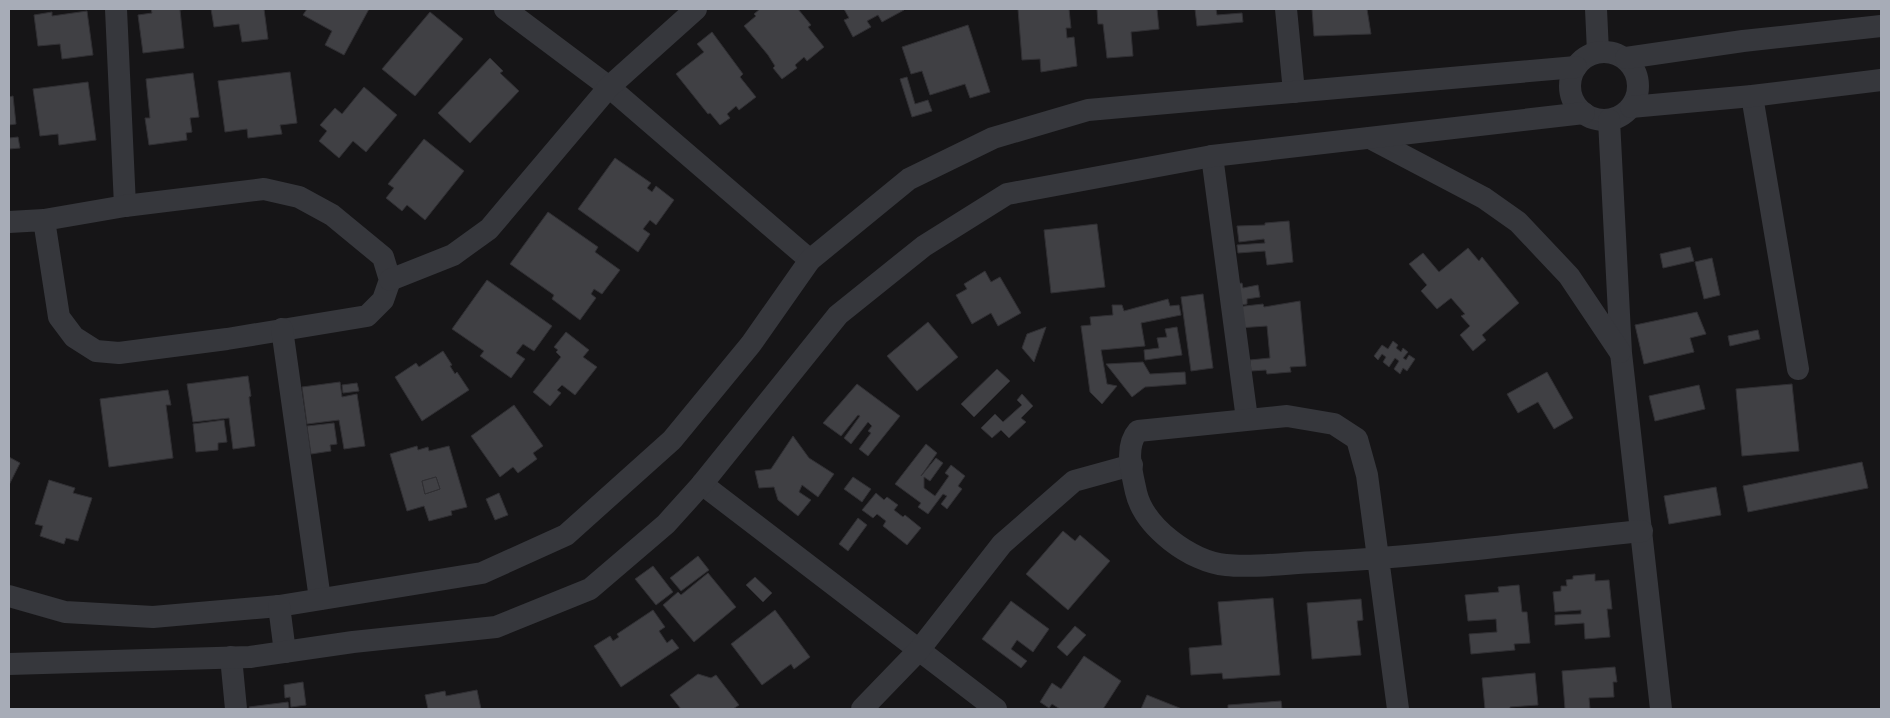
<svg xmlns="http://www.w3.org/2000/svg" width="1890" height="718" font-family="'Nunito Sans',sans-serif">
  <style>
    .building { fill: #404044; stroke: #302f33; fill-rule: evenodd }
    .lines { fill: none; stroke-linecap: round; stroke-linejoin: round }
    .street { stroke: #36373c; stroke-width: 22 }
  </style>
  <rect width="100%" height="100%" fill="#161517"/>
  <g class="building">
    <polygon points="151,9 187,9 180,10 184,48 143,53 138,15 152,13"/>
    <polygon points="211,9 264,9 268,39 242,42 239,24 214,27"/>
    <polygon points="307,9 369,9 344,55 325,45 332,31 303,15"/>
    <polygon points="760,9 798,9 811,25 808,27 824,47 807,61 804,57 795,65 797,68 782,79 773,68 775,66 768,55 744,26 756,16 754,14"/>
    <polygon points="844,9 903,9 904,10 882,22 878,15 867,21 871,27 853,37 844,20 849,18"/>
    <polygon points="1018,9 1072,9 1069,9 1071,28 1066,28 1067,38 1074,37 1077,66 1041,72 1040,59 1022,60"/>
    <polygon points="1097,9 1157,9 1159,29 1131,32 1133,56 1107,58 1103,24 1098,24"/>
    <polygon points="1195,9 1216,9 1217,15 1242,13 1243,22 1197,26"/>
    <polygon points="1312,9 1367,9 1371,34 1314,36"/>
    <polygon points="87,11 93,55 62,59 60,44 38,46 34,15 52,12 52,16"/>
    <polygon points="430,12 463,39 415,96 382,69"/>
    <polygon points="968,25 990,92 970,98 965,84 930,95 922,71 911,74 902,47"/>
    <polygon points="712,32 743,74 740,77 756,97 739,110 736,106 727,114 730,118 720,125 710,113 708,114 676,74 704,52 697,44"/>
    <polygon points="490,58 503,71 500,73 519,91 470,143 438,113"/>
    <polygon points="290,72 297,123 280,125 282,134 248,138 247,129 225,132 218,81"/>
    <polygon points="193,73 199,117 190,118 192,132 186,133 187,140 149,145 145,118 150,118 146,79"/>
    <polygon points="907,77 915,104 928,100 932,111 912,117 900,79"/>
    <polygon points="88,82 96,140 59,145 58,134 40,136 33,89"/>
    <polygon points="364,87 397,115 366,152 353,141 339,158 319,141 327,131 320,125 335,108 342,114"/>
    <polygon points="13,96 16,124 9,125 9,97"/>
    <polygon points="18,137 20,148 9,149 9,138"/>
    <polygon points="424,139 464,171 425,220 407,205 402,211 386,198 394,188 388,184"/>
    <polygon points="615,158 651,183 647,188 652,192 656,186 674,200 656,225 650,220 643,229 650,234 638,252 578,209"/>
    <polygon points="548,212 598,247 595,252 620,270 602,294 594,289 591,294 596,298 580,320 552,299 554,295 510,264"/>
    <polygon points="1289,221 1293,262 1267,265 1265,251 1238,253 1237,245 1265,243 1264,239 1239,242 1237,226 1265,225 1265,223"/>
    <polygon points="1097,224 1105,287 1051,293 1044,230"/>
    <polygon points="1690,247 1694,261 1663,268 1660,254"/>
    <polygon points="1468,248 1479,261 1482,257 1519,303 1482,335 1486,340 1473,351 1460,335 1470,326 1461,316 1465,314 1451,298 1437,309 1421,291 1427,285 1409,264 1423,253 1439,272"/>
    <polygon points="1712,258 1720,295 1704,299 1695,262"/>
    <polygon points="985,271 991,282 1000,277 1021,313 998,326 991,313 972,324 956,295 967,289 964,284"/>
    <polygon points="487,280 552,326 534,351 523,344 516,353 525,359 511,378 480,356 484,351 452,329"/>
    <polygon points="1242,283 1243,288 1258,285 1260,297 1247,299 1247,304 1235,306 1231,285"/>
    <polygon points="1203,294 1213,368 1191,371 1181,297"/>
    <polygon points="1168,299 1170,306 1179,305 1181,315 1141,323 1145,346 1101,350 1107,384 1117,386 1102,404 1090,392 1081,326 1091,325 1090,317 1113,315 1112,305 1122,305 1124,311"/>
    <polygon points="1300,301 1306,366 1290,367 1291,372 1267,374 1266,370 1251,371 1250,360 1270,358 1267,326 1238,328 1236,307 1263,304 1264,307"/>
    <polygon points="1697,312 1706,334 1690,338 1694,352 1644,364 1635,325"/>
    <polygon points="928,322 958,357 917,391 887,356"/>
    <polygon points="1046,327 1034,362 1022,348 1027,334"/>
    <polygon points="1177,327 1182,355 1145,360 1144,350 1159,348 1157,338 1167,337 1165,329"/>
    <polygon points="1758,330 1760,339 1730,346 1728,336"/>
    <polygon points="566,332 589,350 583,357 597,367 575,395 562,385 557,390 561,393 550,406 533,392 561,357 556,352 558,350 554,347"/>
    <polygon points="1393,341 1398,345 1396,348 1401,352 1403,348 1408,352 1403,358 1406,360 1409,355 1415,359 1407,371 1403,368 1400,374 1394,369 1399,361 1395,358 1389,367 1383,362 1386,357 1382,354 1378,360 1374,356 1382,345 1388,349"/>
    <polygon points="443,351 452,365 450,366 455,374 457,372 469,390 422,421 395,377 416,363 419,367"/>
    <polygon points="1143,362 1150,374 1185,372 1186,384 1145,387 1132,397 1106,364"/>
    <polygon points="997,369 1010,381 974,417 961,404"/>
    <polygon points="1547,372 1573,418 1554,429 1538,402 1518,413 1507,394"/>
    <polygon points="248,376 251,396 249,397 255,446 233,449 229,418 193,422 187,384"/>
    <polygon points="340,382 342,397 357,394 365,446 344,449 339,420 307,424 302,387"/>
    <polygon points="357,383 359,391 343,393 342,385"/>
    <polygon points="857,384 900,416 868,456 859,449 871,433 868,431 872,426 868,422 851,444 844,438 860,416 858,415 841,436 823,423"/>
    <polygon points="1792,384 1799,451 1742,456 1736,389"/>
    <polygon points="1699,385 1705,409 1655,421 1649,396"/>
    <polygon points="168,390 171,405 166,405 173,458 109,467 100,399"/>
    <polygon points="1022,394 1033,406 1021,418 1026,422 1009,438 1001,430 992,438 981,428 995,414 1003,422 1022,405 1017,400"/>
    <polygon points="514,405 543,446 533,453 537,459 518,473 513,467 500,477 471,436"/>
    <polygon points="224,420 227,442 218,443 218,450 196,452 193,424"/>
    <polygon points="334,423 337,444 330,445 331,451 311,454 307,426"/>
    <polygon points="793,436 809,458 834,474 818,497 802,485 799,492 811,500 798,516 778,500 774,487 759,488 755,471 771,469"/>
    <polygon points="926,444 937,453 921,476 936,458 943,463 930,481 924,477 924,488 935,496 949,476 945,473 951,465 965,476 958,486 962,489 947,509 941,504 947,496 943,494 928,514 918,507 921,503 895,484"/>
    <path d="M417 446 418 450 428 447 429 451 449 446 467 507 451 511 452 515 429 521 424 506 407 511 390 454ZM436 477 440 489 425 494 422 481Z"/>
    <polygon points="9,457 20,463 9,485"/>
    <polygon points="1862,462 1868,488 1748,512 1743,486"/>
    <polygon points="436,477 440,489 425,494 422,481"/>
    <polygon points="853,477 871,489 862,502 844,489"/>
    <polygon points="49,480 75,488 73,493 92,498 78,541 66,538 64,544 40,536 43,526 35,524"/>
    <polygon points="1716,487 1721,515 1669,524 1664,496"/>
    <polygon points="499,493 508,515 495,520 486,499"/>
    <polygon points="876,493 884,500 887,497 898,505 894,510 903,517 905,515 921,528 907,545 883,526 886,521 877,514 873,518 862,510"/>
    <polygon points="858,518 867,525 848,551 839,544"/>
    <polygon points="1063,531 1075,541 1080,535 1110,561 1068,610 1026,574"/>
    <polygon points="698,556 709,570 681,591 670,578"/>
    <polygon points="653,566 673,592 656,605 635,579"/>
    <polygon points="708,573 736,607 694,642 663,605 678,592 681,595"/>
    <polygon points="1595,574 1595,581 1609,580 1612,609 1607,609 1610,637 1585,639 1584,623 1555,625 1555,615 1581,614 1581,610 1555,612 1553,592 1561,591 1561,586 1567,586 1566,580 1573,579 1573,576"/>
    <polygon points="755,577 772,593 763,602 746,585"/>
    <polygon points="1519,585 1522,612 1527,612 1530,643 1514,644 1515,650 1471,654 1469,634 1497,632 1496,619 1468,621 1465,595 1499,592 1498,587"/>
    <polygon points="1273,598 1280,675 1223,679 1222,673 1191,675 1189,648 1222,645 1218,602"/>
    <polygon points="1361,599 1363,620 1357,621 1361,655 1312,659 1307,603"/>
    <polygon points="1011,601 1049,629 1033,652 1017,640 1011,649 1027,661 1021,668 982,639"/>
    <polygon points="653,610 665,627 659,631 667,643 672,639 679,648 621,687 594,646 610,636 613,641 619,637 617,634"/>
    <polygon points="775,610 810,657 794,669 791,664 762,685 731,644"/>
    <polygon points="1075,626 1086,635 1067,656 1057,647"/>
    <polygon points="1084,656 1121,681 1103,709 1060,709 1052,704 1049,708 1040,702 1052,683 1061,689"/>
    <polygon points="1615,667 1617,682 1613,682 1614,697 1589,698 1590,709 1565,709 1562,671"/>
    <polygon points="1535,673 1538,705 1510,707 1510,709 1485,709 1482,678"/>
    <polygon points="698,674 711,678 716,675 739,705 733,709 681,709 670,695"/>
    <polygon points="303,682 306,705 291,707 290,697 285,698 284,685"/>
    <polygon points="477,690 481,709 428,709 425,695 445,691 446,696"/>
    <polygon points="1147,695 1182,709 1141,709"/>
    <polygon points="1281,701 1282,709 1228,709 1228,705"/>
    <polygon points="288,702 289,709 250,709 249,707"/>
  </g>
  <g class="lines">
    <g class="street">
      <polyline points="116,9 125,206"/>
      <polyline points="505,9 609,87 810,260"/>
      <polyline points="1286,9 1294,92"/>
      <polyline points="1596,9 1598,52"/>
      <circle cx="1604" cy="86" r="34"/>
      <polyline points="1626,58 1743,41 1881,26"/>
      <polyline points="1752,96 1798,369"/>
      <polyline points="1631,107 1752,96 1881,80"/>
      <polyline points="1609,120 1621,353 1661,709"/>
      <polyline points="1370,138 1484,198 1518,222 1569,276 1620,352"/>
      <polyline points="1212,156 1247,419"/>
      <polyline points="9,222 44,220 125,206 264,189 299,197 332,215 383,257 390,280 383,300 367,316 227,339 119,353 96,351 74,337 59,317 44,220"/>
      <polyline points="390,280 453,255 489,229 609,87 696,9"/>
      <polyline points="282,329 320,599"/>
      <polyline points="702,484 996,709"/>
      <polyline points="9,596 65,612 153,617 279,606 482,573 566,535 672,440 751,344 810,260 909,179 993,138 1088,110 1576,67"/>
      <polyline points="279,606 285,652"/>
      <polyline points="231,657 236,709"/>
      <polyline points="9,664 250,657 353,642 496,627 590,589 666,524 702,484 838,315 924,246 1007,194 1212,156 1584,113"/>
      <polyline points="862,709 919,650 1002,544 1074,481 1132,465"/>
      <path d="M1398 709 1367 475 1357 439 1334 424 1287 416 1138 431C1124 447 1132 473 1136 492 1144 527 1191 562 1226 565 1253 568 1289 563 1317 562 1425 557 1534 542 1642 531"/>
    </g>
  </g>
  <rect width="1890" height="718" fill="none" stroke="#a7acb7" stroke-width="20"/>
</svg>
